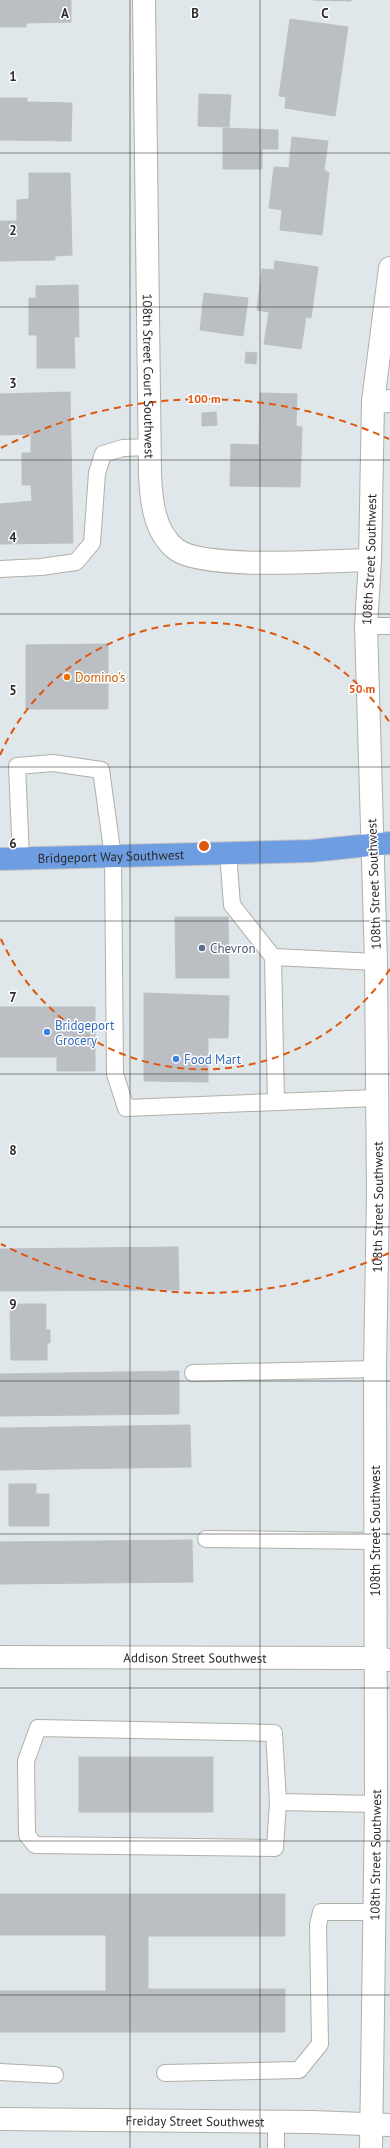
<svg xmlns="http://www.w3.org/2000/svg" width="390" height="2148" font-family="'PT Sans',sans-serif">
  <style>
    .building { fill: #bbbfc4; stroke: #b9c0c7 }
    .lines { fill: none; stroke-linecap: round; stroke-linejoin: round }
    .service-casing { stroke: #b2afa8; stroke-width: 18 }
    .minor-casing { stroke: #b2afa8; stroke-width: 24 }
    .tertiary-casing { stroke: #b2afa8; stroke-width: 24 }
    .primary-casing { stroke: #c4c4c4; stroke-width: 24 }
    .service { stroke: #fff; stroke-width: 16 }
    .minor { stroke: #fff; stroke-width: 22 }
    .tertiary { stroke: #fff; stroke-width: 22 }
    .primary { stroke: #6e9de1; stroke-width: 22 }
    .grid { fill: none; stroke: #2b2b2b; stroke-width: 1; stroke-opacity: 0.55 }
    .ring { fill: none; stroke: #df570e; stroke-width: 2; stroke-dasharray: 7 5 }
    .food-dot { fill: #e8710a; stroke: #fff; stroke-width: 1.5 }
    .service-dot { fill: #5c6f8a; stroke: #fff; stroke-width: 1.5 }
    .shop-dot { fill: #3f7fe0; stroke: #fff; stroke-width: 1.5 }
    .labels { text-anchor: middle; dominant-baseline: central; stroke-width: 3; stroke-linejoin: round; paint-order: stroke }
    .street-label { font-size: 13px; fill: #2b2b2b; stroke: #fff }
    .food-label { font-size: 13px; fill: #c56008; stroke: #fff; text-anchor: start }
    .service-label { font-size: 13px; fill: #4e5e75; stroke: #fff; text-anchor: start }
    .shop-label { font-size: 13px; fill: #366cbe; stroke: #fff; text-anchor: start }
    .grid-label { font-size: 13px; text-anchor: middle; font-weight: bold; fill: #2b2b2b; stroke: #fff; stroke-width: 3; stroke-linejoin: round; paint-order: stroke }
    .centre { fill: #df570e; stroke: #fff; stroke-width: 2 }
    .ring-label { font-size: 12px; text-anchor: middle; font-weight: bold; fill: #df570e; stroke: #fff; stroke-width: 3; stroke-linejoin: round; paint-order: stroke }
  </style>
  <rect width="100%" height="100%" fill="#dfe7eb"/>
  <g class="building">
    <polygon points="0,0 71,0 71,22 26,23 26,27 0,27"/>
    <polygon points="313,0 351,0 351,1"/>
    <polygon points="290,19 348,27 335,116 285,108 286,97 279,96"/>
    <polygon points="199,94 231,95 229,127 198,126"/>
    <polygon points="0,98 27,98 27,102 72,103 71,141 0,140"/>
    <polygon points="223,128 278,130 278,149 262,149 262,169 223,169"/>
    <polygon points="292,137 328,141 324,170 329,173 322,235 280,230 282,210 269,208 274,167 289,168"/>
    <polygon points="29,173 70,173 72,255 55,256 55,260 0,261 0,221 17,221 17,200 29,199"/>
    <polygon points="275,261 318,267 311,318 306,317 301,349 264,344 269,312 257,310 262,269 274,270"/>
    <polygon points="78,285 79,337 74,337 75,368 37,368 37,335 29,335 29,298 36,298 36,286"/>
    <polygon points="204,293 248,298 243,336 200,330"/>
    <polygon points="246,352 257,353 256,364 245,363"/>
    <polygon points="70,392 73,543 0,544 0,504 32,501 31,485 22,485 22,453 31,453 31,434 0,435 0,394"/>
    <polygon points="260,393 297,394 296,426 302,427 300,487 230,486 231,444 259,445"/>
    <polygon points="216,412 217,425 202,426 202,413"/>
    <polygon points="108,644 108,709 26,709 26,645"/>
    <polygon points="175,917 228,917 229,978 176,978"/>
    <polygon points="144,993 229,996 228,1038 208,1038 208,1082 144,1081"/>
    <polygon points="0,1007 95,1007 95,1071 57,1071 57,1057 0,1057"/>
    <polygon points="178,1247 179,1290 0,1291 0,1249"/>
    <polygon points="10,1304 46,1304 46,1330 50,1330 50,1343 47,1343 47,1360 11,1360"/>
    <polygon points="179,1371 179,1414 0,1416 0,1374"/>
    <polygon points="190,1425 191,1467 0,1470 0,1428"/>
    <polygon points="9,1484 36,1484 36,1494 49,1494 49,1526 9,1526"/>
    <polygon points="192,1540 193,1582 0,1584 0,1542"/>
    <rect x="79" y="1757" width="134" height="55"/>
    <polygon points="0,1894 285,1894 285,1936 148,1936 148,1989 285,1989 285,2032 0,2032 0,1991 106,1991 106,1935 0,1935"/>
  </g>
  <g class="lines">
    <defs>
      <g id="service">
        <polyline points="0,569 41,567 76,562 92,543 97,473 103,454 123,448 149,447"/>
        <polyline points="366,626 390,626"/>
        <polyline points="228,853 232,905 273,957"/>
        <polyline points="21,858 17,766 53,763 101,770 113,857 115,1074 126,1108 376,1098"/>
        <polyline points="276,1102 273,957 376,962"/>
        <polyline points="193,1373 375,1369"/>
        <polyline points="206,1539 375,1541"/>
        <polygon points="38,1728 274,1733 278,1802 275,1848 35,1845 27,1835 26,1761"/>
        <polyline points="278,1802 376,1804"/>
        <polyline points="0,2072 55,2075"/>
        <polyline points="165,2073 299,2070 320,2044 318,1925 321,1912 374,1912"/>
        <polyline points="276,2121 276,2148"/>
      </g>
      <g id="minor">
        <path id="s1" d="M144 0 150 474C151 500 154 533 177 550 206 570 331 561 370 560"/>
        <polyline points="373,402 390,401"/>
        <path id="s2" d="M0 1657 375 1658 390 1660"/>
        <path id="s3" d="M0 2119 312 2122 390 2125"/>
      </g>
      <g id="tertiary">
        <path id="s4" d="M371 2148 376 1804 375 1369 378 1194 376 962 366 626 370 560 373 402 390 268"/>
      </g>
      <g id="primary">
        <path id="s5" d="M0 859 311 851 390 843"/>
      </g>
    </defs>
    <use href="#service" class="service-casing"/>
    <use href="#minor" class="minor-casing"/>
    <use href="#tertiary" class="tertiary-casing"/>
    <use href="#primary" class="primary-casing"/>
    <use href="#service" class="service"/>
    <use href="#minor" class="minor"/>
    <use href="#tertiary" class="tertiary"/>
    <use href="#primary" class="primary"/>
  </g>
  <path class="grid" d="M130 0V2148M260 0V2148M0 153H390M0 307H390M0 460H390M0 614H390M0 767H390M0 921H390M0 1074H390M0 1227H390M0 1381H390M0 1534H390M0 1688H390M0 1841H390M0 1995H390"/>
  <g class="ring">
    <path d="M390 969A223 223 0 0 1 0 937M0 755A223 223 0 0 1 390 723"/>
    <path d="M389 1253A447 447 0 0 1 1 1244M1 448A447 447 0 0 1 389 439"/>
  </g>
  <circle class="food-dot" cx="67" cy="677" r="4"/>
  <circle class="service-dot" cx="202" cy="948" r="4"/>
  <g class="shop-dot">
    <circle cx="47" cy="1032" r="4"/>
    <circle cx="176" cy="1059" r="4"/>
  </g>
  <g class="labels">
    <g class="street-label">
      <text stroke="none"><textPath href="#s1" startOffset="376">108th Street Court Southwest</textPath></text>
      <text stroke="none"><textPath href="#s4" startOffset="1589">108th Street Southwest</textPath></text>
      <text stroke="none"><textPath href="#s5" startOffset="111">Bridgeport Way Southwest</textPath></text>
      <text transform="translate(374 884) rotate(-92)">108th Street Southwest</text>
      <text stroke="none"><textPath href="#s4" startOffset="941">108th Street Southwest</textPath></text>
      <text transform="translate(375 1531) rotate(-90)">108th Street Southwest</text>
      <text stroke="none"><textPath href="#s2" startOffset="195">Addison Street Southwest</textPath></text>
      <text stroke="none"><textPath href="#s4" startOffset="293">108th Street Southwest</textPath></text>
      <text stroke="none"><textPath href="#s3" startOffset="195">Freiday Street Southwest</textPath></text>
    </g>
    <g class="food-label">
      <text x="75" y="677">Domino's</text>
    </g>
    <g class="service-label">
      <text x="210" y="948">Chevron</text>
    </g>
    <g class="shop-label">
      <text x="55" y="1025">Bridgeport<tspan x="55" dy="15">Grocery</tspan></text>
      <text x="184" y="1059">Food Mart</text>
    </g>
  </g>
  <g class="grid-label">
    <text x="65" y="18">A</text>
    <text x="195" y="18">B</text>
    <text x="325" y="18">C</text>
    <text x="13" y="81">1</text>
    <text x="13" y="235">2</text>
    <text x="13" y="388">3</text>
    <text x="13" y="542">4</text>
    <text x="13" y="695">5</text>
    <text x="13" y="848">6</text>
    <text x="13" y="1002">7</text>
    <text x="13" y="1155">8</text>
    <text x="13" y="1309">9</text>
  </g>
  <circle cx="204" cy="846" r="6" class="centre"/>
  <g class="ring-label">
    <text x="204" y="403">100 m</text>
    <text x="362" y="693">50 m</text>
  </g>
</svg>
